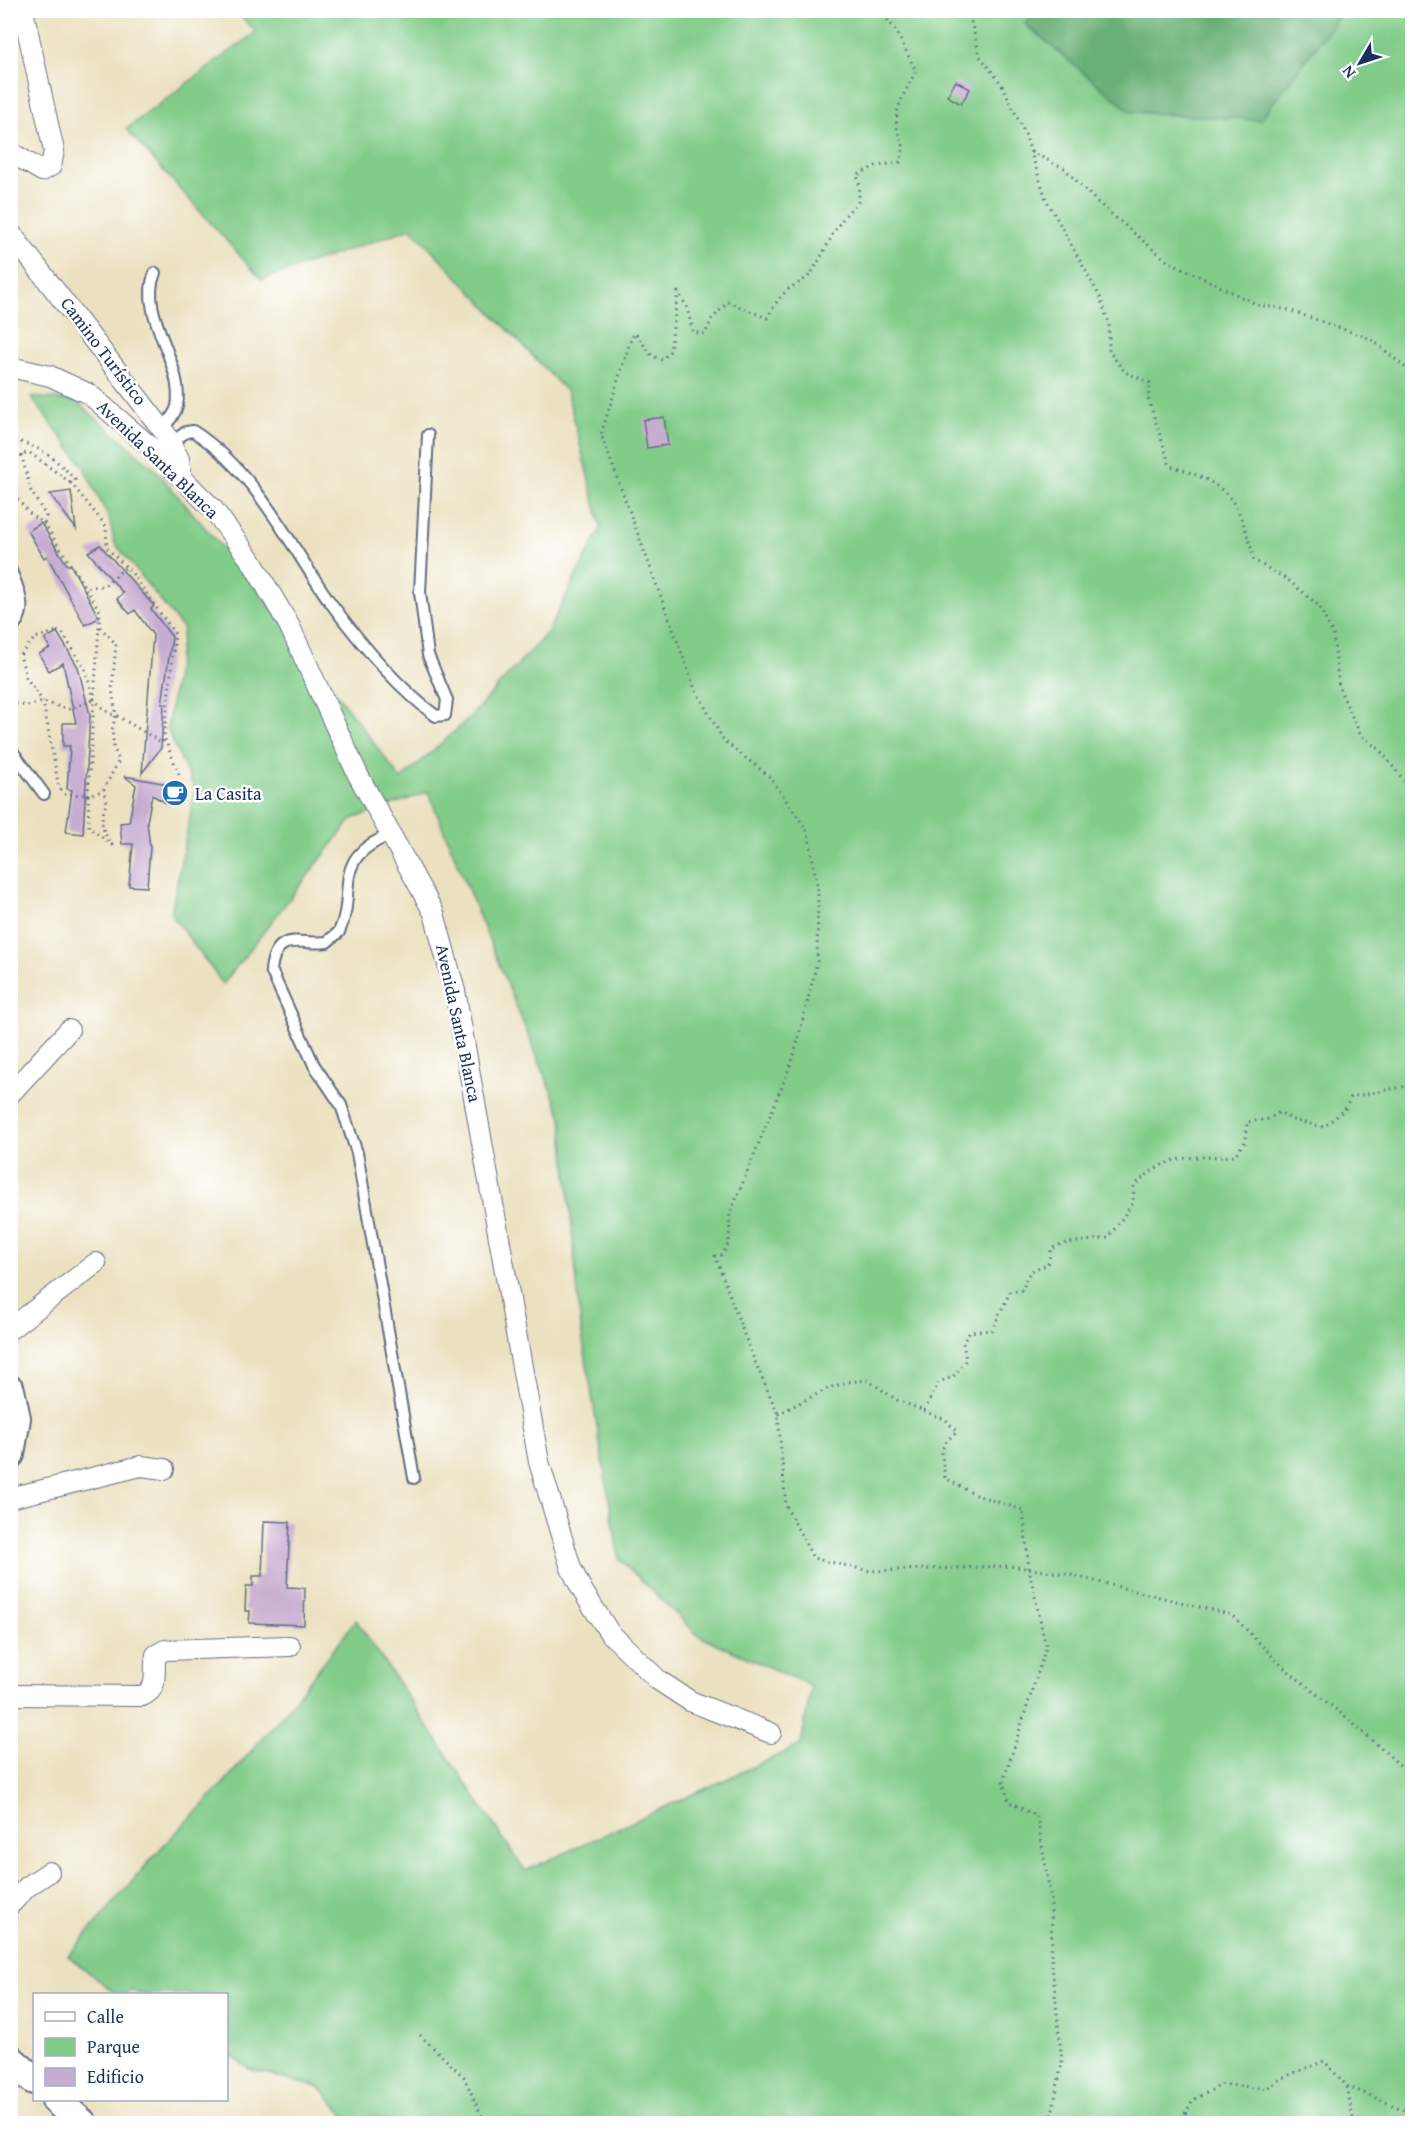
<svg xmlns="http://www.w3.org/2000/svg" width="1423" height="2134" font-family="'Gentium Book Plus',serif">
  <style>
    .green { fill: #82cc8a; stroke: #4e7e74; stroke-width: 1.5 }
    .forest { fill: #69b076; stroke: #42706a; stroke-width: 1.5 }
    .building { fill: #c8add2 }
    .lines { fill: none; stroke-linecap: round; stroke-linejoin: round }
    .service-casing { stroke: #646d80; stroke-width: 14 }
    .minor-casing { stroke: #646d80; stroke-width: 22 }
    .secondary-casing { stroke: #646d80; stroke-width: 32 }
    .path { stroke: #646d80; stroke-width: 3; stroke-dasharray: 1.5 4.5; stroke-linecap: butt }
    .service { stroke: #fff; stroke-width: 10 }
    .minor { stroke: #fff; stroke-width: 20 }
    .secondary { stroke: #fff; stroke-width: 28 }
    .labels { text-anchor: middle; dominant-baseline: central; stroke-width: 5; stroke-linejoin: round; paint-order: stroke }
    .street-label { font-size: 18px; fill: #1b2f5e; stroke: #fff }
    .poi-label { font-size: 18px; fill: #1b2f5e; stroke: #fff; text-anchor: start }
  </style>
  <rect width="100%" height="100%" fill="#fff"/>
  <filter id="ink" filterUnits="userSpaceOnUse"><feTurbulence type="fractalNoise" baseFrequency=".0167" numOctaves="2"/><feDisplacementMap in="SourceGraphic" scale="12" xChannelSelector="R" yChannelSelector="G"/><feConvolveMatrix kernelMatrix="1 2 1 2 8 2 1 2 1" color-interpolation-filters="sRGB"/></filter>
  <filter id="wash" filterUnits="userSpaceOnUse"><feTurbulence type="fractalNoise" baseFrequency=".008" numOctaves="4" result="noise"/><feDisplacementMap in="SourceGraphic" scale="24" xChannelSelector="R" yChannelSelector="G"/><feGaussianBlur stdDeviation="1.35" result="paint"/><feColorMatrix in="noise" values="0 0 0 0 0 0 0 0 0 0 0 0 0 0 0 0 0 1.4 0 .05"/><feComposite in="paint" operator="in"/></filter>
  <g filter="url(#wash)">
    <rect width="100%" height="100%" fill="#ebe1c0"/>
    <polygon class="green" points="236,11 1412,11 1412,2123 351,2123 320,2088 249,2069 227,2053 226,1994 138,1994 131,1990 126,1994 116,1994 68,1956 161,1848 222,1785 290,1706 356,1620 525,1871 801,1745 811,1686 699,1636 619,1559 581,1329 562,1117 428,792 352,819 223,984 171,914 195,790 167,729 183,629 114,542 110,521 82,464 31,397 76,401 153,467 255,586 401,779 465,722 547,633 601,528 567,392 411,228 262,280 126,129 256,32"/>
    <polygon class="forest" points="1039,11 1039,10 1343,11 1260,120 1131,112 1025,24"/>
    <g id="blocks">
      <g class="building">
        <polygon points="956,81 970,89 961,104 947,96"/>
        <polygon points="664,417 668,445 647,448 643,420"/>
        <polygon points="71,491 76,529 50,494"/>
        <polygon points="41,523 67,565 71,565 99,618 85,625 47,556 44,558 28,531"/>
        <polygon points="100,545 154,606 151,609 172,637 162,704 164,704 161,748 142,773 153,635 135,610 130,614 117,599 123,593 88,552"/>
        <polygon points="57,632 78,667 90,715 83,834 66,832 72,790 67,789 70,746 63,746 63,723 76,723 63,663 49,671 39,654 50,648 45,639"/>
        <polygon points="124,776 162,783 177,792 168,804 152,795 147,822 150,847 147,887 129,886 133,844 122,844 120,823 129,822 136,785"/>
        <polygon points="264,1521 290,1522 287,1587 305,1588 304,1625 249,1623 250,1611 245,1611 246,1586 253,1586 253,1576 262,1576"/>
      </g>
    </g>
  </g>
  <g filter="url(#ink)">
    <use href="#blocks" fill-opacity="0" stroke="#646d80" stroke-width="1.5"/>
    <g class="lines">
      <defs>
        <g id="service">
          <path d="M155 273C137 313 185 364 177 406 175 415 168 422 162 429"/>
          <path d="M171 443 186 432 193 431C257 473 287 541 330 602 358 640 398 688 436 716L445 715 447 700 428 655 420 592 428 435"/>
          <path d="M10 568C18 589 31 612 10 629"/>
          <polyline points="10,748 44,794"/>
          <path d="M390 835C329 859 358 891 339 932L327 942C302 946 276 928 271 970L314 1065 341 1105 357 1153 414 1478"/>
        </g>
        <g id="minor">
          <polyline points="10,152 42,171 51,166 54,151 23,10"/>
          <polyline points="10,232 165,433 179,459 182,478"/>
          <polyline points="10,367 50,376 89,394 153,449 213,509 252,562 289,625 358,775 434,913 455,991 539,1462 571,1568 582,1590 609,1632 658,1680 690,1701 771,1733"/>
          <polyline points="10,1094 69,1030"/>
          <polyline points="10,1329 96,1263"/>
          <polyline points="10,1498 141,1466 164,1469"/>
          <path d="M10 1695 142 1696C161 1688 152 1671 156 1655L165 1650 290 1646"/>
          <polyline points="10,1905 27,1887 49,1872"/>
        </g>
        <g id="secondary">
          <polyline points="10,1390 16,1418 10,1454"/>
          <polyline points="10,2059 34,2080"/>
          <polyline points="56,2100 83,2124"/>
        </g>
      </defs>
      <use href="#service" class="service-casing"/>
      <use href="#minor" class="minor-casing"/>
      <use href="#secondary" class="secondary-casing"/>
      <g class="path">
        <path d="M880 10 896 31 916 71C902 100 887 115 904 147L900 162 876 166 857 175 860 187 858 203C835 221 828 248 812 272 807 280 797 283 790 288 780 296 773 307 767 318L728 302 712 319 705 334 693 332 687 307 678 292 670 351 662 360 652 356 635 333 631 339 601 434 695 689 724 741 770 777 808 832 818 890 817 963 793 1059 730 1214 729 1243 722 1255 715 1256 750 1350 778 1414 786 1506 813 1558 870 1571 1010 1566 1067 1574 1232 1615 1283 1667 1354 1724 1412 1776"/>
        <path d="M968 10 980 56 1002 85 1025 134 1046 199 1100 297 1109 323V351L1125 372 1150 383 1148 398 1170 466C1232 484 1239 502 1254 560L1288 580 1319 606 1333 634 1339 688 1361 736 1379 749 1406 783 1412 831"/>
        <polyline points="1031,152 1064,168 1096,201 1166,260 1258,305 1289,310 1371,339 1412,373"/>
        <path d="M10 443 13 440C40 446 57 459 75 480L71 483 106 526 107 548 132 573 175 634 164 737 179 774"/>
        <polyline points="10,490 32,516 44,523 100,611 94,700 110,714 116,715 162,743 164,739"/>
        <polyline points="44,523 46,516 31,491 21,454 30,453 71,483"/>
        <polyline points="88,587 104,586 126,567"/>
        <path d="M100 627 116 644 112 689 116 715 112 730 114 749 119 760 103 791 107 802C99 821 101 829 112 845L89 827 88 795 103 791"/>
        <polygon points="57,631 63,634 85,669 94,700 88,795 65,794 59,788 43,702 26,677 20,655 35,638"/>
        <polyline points="10,703 27,706 43,702 69,709 94,700"/>
        <path d="M1412 893C1408 917 1405 939 1412 963"/>
        <path d="M924 1411 946 1420 957 1432C935 1449 943 1454 945 1478L976 1495 1023 1510 1029 1569 1046 1647 1003 1782 1009 1802 1037 1816 1051 1899 1052 1965 1062 2062 1050 2124"/>
        <path d="M778 1414 831 1387 849 1382 867 1380 897 1400 924 1411 939 1382 953 1377 966 1360 963 1342 970 1332 992 1330 1010 1292 1023 1290C1027 1273 1030 1269 1048 1265L1051 1249 1061 1244 1108 1238 1133 1203 1134 1186C1170 1151 1188 1159 1234 1156L1246 1141 1247 1122 1268 1119 1280 1112 1292 1120 1324 1127 1345 1109 1351 1097 1412 1085"/>
        <polyline points="420,2035 464,2077 485,2124"/>
        <polyline points="1347,2087 1354,2124"/>
        <path d="M1179 2124 1193 2100 1223 2084 1266 2089C1284 2074 1302 2071 1324 2061L1347 2086 1412 2113"/>
      </g>
      <use href="#service" class="service"/>
      <use href="#minor" class="minor"/>
      <use href="#secondary" class="secondary"/>
    </g>
  </g>
  <defs>
    <symbol id="cafe-disc" viewBox="-11 -11 22 22"><circle r="9.5" fill="#1f6fb2" stroke="#fff"/><path d="M-5.5-4.5H6V0H3Q3 3.5 0 3.5H-2.5Q-5.5 3.5-5.5 0ZM3-3.2v2h1.7v-2ZM-6 4.5H4V6H-6Z" fill="#fff"/></symbol>
  </defs>
  <g fill-rule="evenodd">
    <use href="#cafe-disc" x="160" y="778" width="30" height="30"/>
  </g>
  <g class="labels">
    <g class="street-label">
      <text transform="translate(104 351) rotate(53)">Camino Turístico</text>
      <text transform="translate(158 459) rotate(44)">Avenida Santa Blanca</text>
      <text transform="translate(459 1023) rotate(78)">Avenida Santa Blanca</text>
    </g>
    <g class="poi-label">
      <text x="195" y="793">La Casita</text>
    </g>
  </g>
  <rect width="1423" height="2134" fill="none" stroke="#fff" stroke-width="36"/>
  <rect x="33" y="1993" width="195" height="108" fill="#ffffff" stroke="#a4acbf" stroke-width="1.5"/>
  <rect x="45" y="2012" width="30" height="9" fill="#ffffff" stroke="#a4acbf" stroke-width="1.5"/>
  <text x="87" y="2023" font-size="18" fill="#1b2f5e">Calle</text>
  <rect x="45" y="2038" width="30" height="18" fill="#82cc8a" stroke="#a4acbf" stroke-width="1.5"/>
  <text x="87" y="2053" font-size="18" fill="#1b2f5e">Parque</text>
  <rect x="45" y="2068" width="30" height="18" fill="#c8add2" stroke="#a4acbf" stroke-width="1.5"/>
  <text x="87" y="2083" font-size="18" fill="#1b2f5e">Edificio</text>
  <g transform="translate(1360 63) rotate(231)" stroke="#ffffff" stroke-width="4.5" paint-order="stroke">
  <path d="M0-4.5L10 22L0 15L-10 22Z" fill="#1b2f5e"/>
  <text y="-9" font-size="16" font-weight="bold" text-anchor="middle" fill="#1b2f5e">N</text>
  </g>
</svg>
